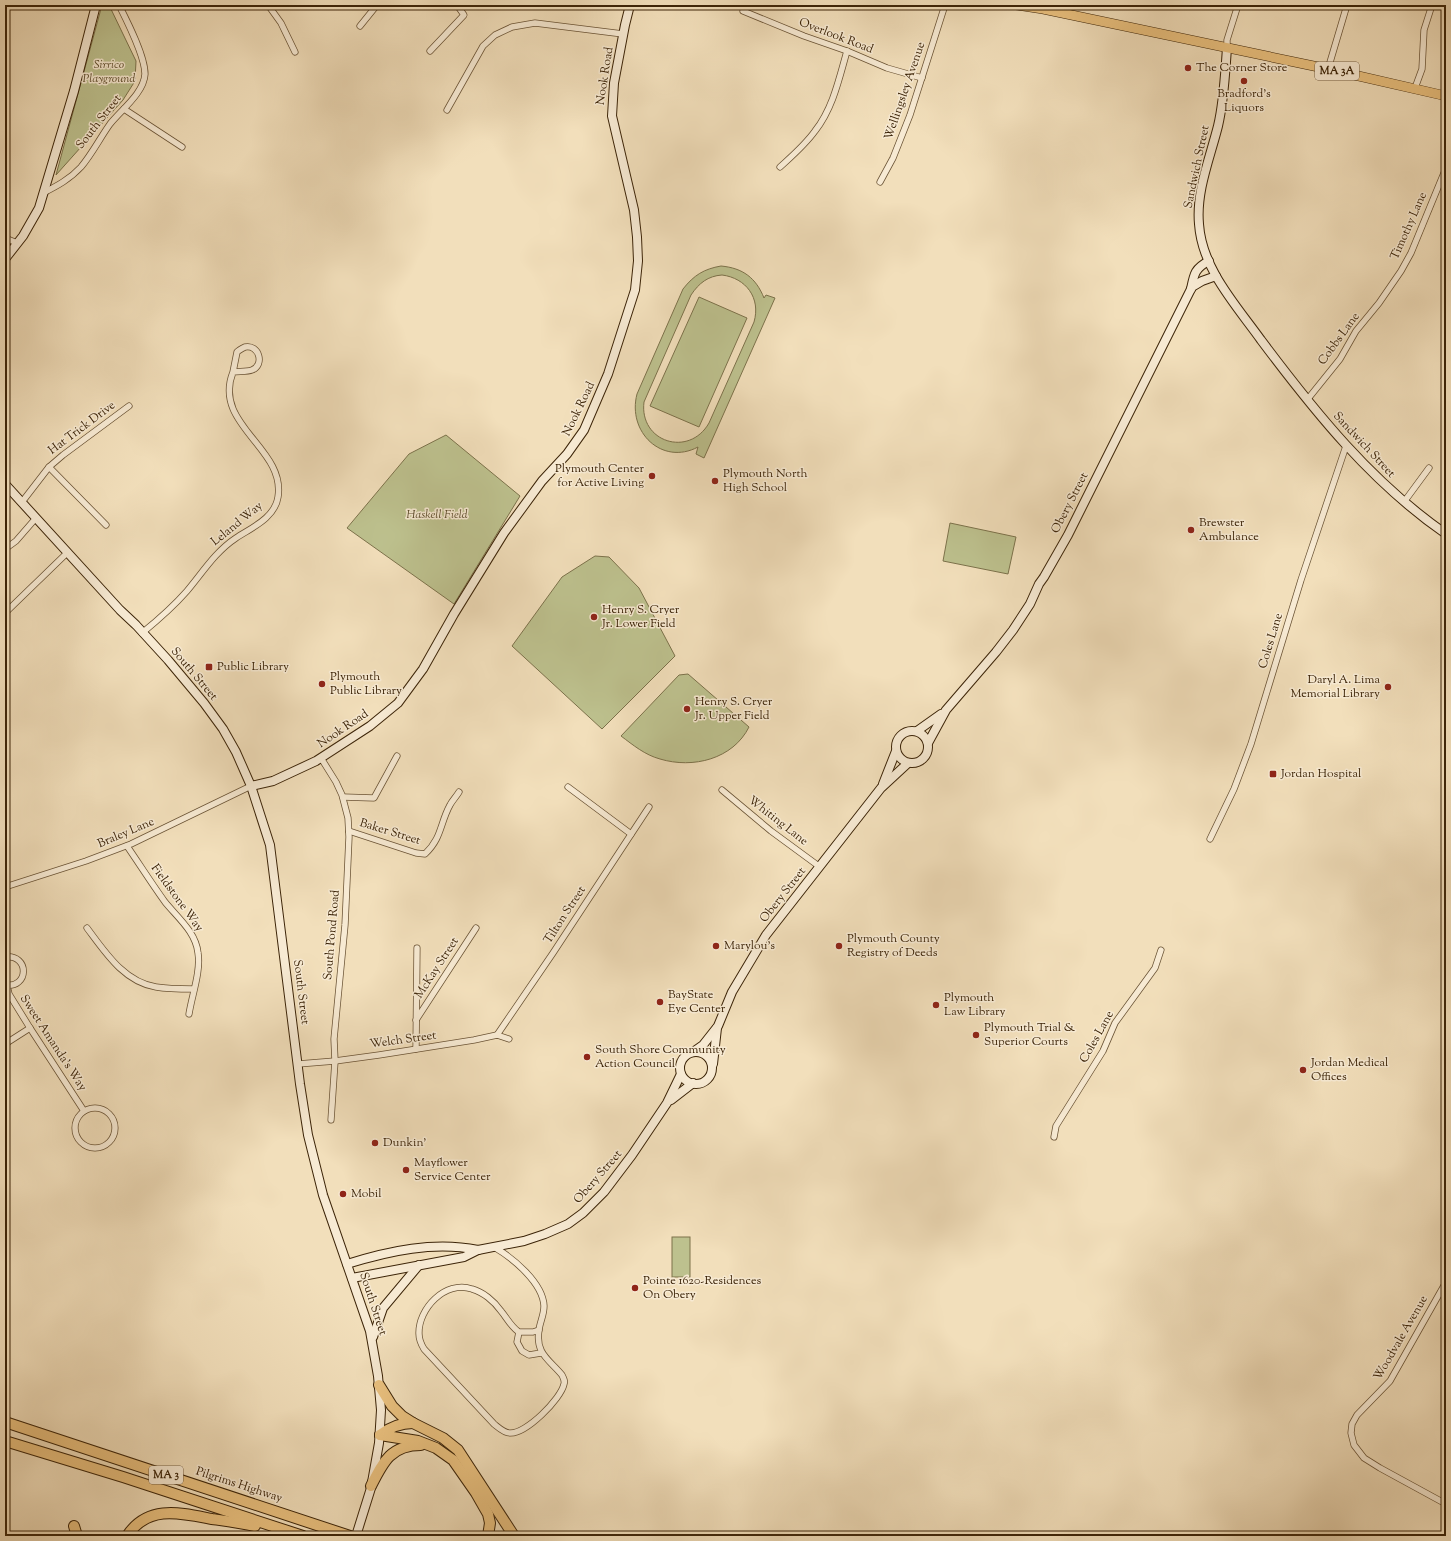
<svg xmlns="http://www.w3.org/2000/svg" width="1451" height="1541" font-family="'Sorts Mill Goudy',serif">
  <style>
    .green { fill: #bdc18e; stroke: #7c724b; fill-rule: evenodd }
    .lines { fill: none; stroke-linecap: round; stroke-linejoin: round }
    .street-casing { stroke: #6a5335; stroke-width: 7 }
    .secondary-casing { stroke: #3c2408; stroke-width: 10 }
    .primary-casing { stroke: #3c2408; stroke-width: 10 }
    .highway-casing { stroke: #3c2408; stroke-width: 12 }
    .street { stroke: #f7ead3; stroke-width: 5.5 }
    .secondary { stroke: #f7ead3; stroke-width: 8 }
    .primary { stroke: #e9c07e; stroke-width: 9 }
    .highway { stroke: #e9c07e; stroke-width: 10 }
    .poi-dot { fill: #8f2418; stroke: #f7ead3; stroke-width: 1.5 }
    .labels { text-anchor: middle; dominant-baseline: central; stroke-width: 3; stroke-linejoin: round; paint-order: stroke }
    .shield { fill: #f7ead3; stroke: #745f45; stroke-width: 1 }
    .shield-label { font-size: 11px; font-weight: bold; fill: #3c2408 }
    .street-label { font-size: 12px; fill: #3c2408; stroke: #f7ead3 }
    .park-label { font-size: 12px; font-style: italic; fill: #5c4b2a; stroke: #f7ead3 }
    .poi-label { font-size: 12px; fill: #3c2408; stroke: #f7ead3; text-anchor: start }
  </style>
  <rect width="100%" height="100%" fill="#f2dfbb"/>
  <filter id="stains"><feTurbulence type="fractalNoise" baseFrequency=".005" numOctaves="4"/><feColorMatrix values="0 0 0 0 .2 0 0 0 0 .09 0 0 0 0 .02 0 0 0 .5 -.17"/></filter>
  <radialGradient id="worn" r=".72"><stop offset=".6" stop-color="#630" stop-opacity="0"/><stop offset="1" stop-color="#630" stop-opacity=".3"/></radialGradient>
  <g class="green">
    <polygon points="102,5 109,5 136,61 135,81 123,100 56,175"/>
    <path d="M721 266C743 268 756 278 764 298L766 295 775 298 704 458 696 454 698 447C662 466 627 432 637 394L683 289C694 275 704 269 721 266ZM722 275C746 278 761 298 754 322L709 423C689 458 639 442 644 402L691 295C699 283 708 276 722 275Z"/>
    <polygon points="699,297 747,318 699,427 650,406"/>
    <polygon points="446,435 520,496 454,604 347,528 409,454"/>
    <polygon points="950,523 1016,537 1008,574 943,561"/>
    <polygon points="595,556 609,557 639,588 675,656 602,729 512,646 562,577"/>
    <path d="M688 674 749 727C733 759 693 769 660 759 645 755 633 745 621 736L679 675Z"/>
    <rect x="672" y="1237" width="18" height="40"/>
  </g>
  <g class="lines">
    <defs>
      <g id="street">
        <polyline points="268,5 281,23 295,52"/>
        <polyline points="743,11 804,36 847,51 887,68 922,78"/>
        <polyline points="360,26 377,5"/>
        <polyline points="1227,48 1227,40 1238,5"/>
        <polyline points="430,51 464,15 457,5"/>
        <polyline points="1328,69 1347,5"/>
        <polyline points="1415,88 1422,69 1424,30 1432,5"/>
        <polyline points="124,109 182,147"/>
        <polyline points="447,110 483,46 495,35 512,27 535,23 623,34"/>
        <path d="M780 167C792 156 805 145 815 131 833 108 839 79 847 51"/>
        <polyline points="880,182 893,158 910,115 945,5"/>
        <path d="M43 193C57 186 70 179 81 167 92 154 100 138 110 124 121 110 144 93 145 74 145 56 127 21 119 5"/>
        <polyline points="5,238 17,243"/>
        <polyline points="1307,400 1340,359 1356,331 1379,303 1401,271 1411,253 1446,168"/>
        <polyline points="49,467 106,525"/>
        <polyline points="22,502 49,467 63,455 129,406"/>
        <polyline points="1404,502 1429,468"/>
        <polyline points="5,549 16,541 36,518"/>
        <polyline points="5,613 68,552"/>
        <path d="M142 633C158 620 173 607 187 591 203 572 215 552 236 538 251 528 275 518 278 497 286 448 212 425 233 372 238 371 247 372 252 370 265 365 259 344 245 347 243 348 239 350 237 352L233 372"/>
        <polyline points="321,758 336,782 342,795 348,818 349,837 345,925 334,1039 335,1061 331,1120"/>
        <polyline points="568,787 631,834"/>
        <polyline points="722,790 771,831 820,867"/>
        <polyline points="343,797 374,798 397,756"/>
        <path d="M349 831 416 853 425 854C442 838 440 823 450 805 452 801 456 797 459 792"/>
        <polyline points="1210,839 1234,789 1251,744 1301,580 1346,446"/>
        <path d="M127 846C140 865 152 884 165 902 177 917 196 932 198 953 201 971 192 995 189 1014"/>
        <polyline points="5,887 86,861 131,844 251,786"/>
        <path d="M87 928C105 952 124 982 156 987 168 989 181 989 193 989"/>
        <path d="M5 957C30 954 29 989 5 985"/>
        <polyline points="7,985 9,994 30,1028 84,1111"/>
        <polyline points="416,1020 476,928"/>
        <polyline points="497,1035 553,953 649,807"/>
        <polyline points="5,1044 30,1028"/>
        <polyline points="416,1049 417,948"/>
        <polyline points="298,1064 335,1061 379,1055 474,1040 497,1035 509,1039"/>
        <circle cx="95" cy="1128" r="20"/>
        <polyline points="1054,1137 1056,1126 1103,1051 1115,1023 1155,968 1161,950"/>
        <path d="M494 1247C513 1258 543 1283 544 1306 544 1315 540 1322 539 1330"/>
        <polyline points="1446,1282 1390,1381 1357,1415 1352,1424 1351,1433 1354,1445 1364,1458 1380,1468 1446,1504"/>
        <path d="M519 1332H533L539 1330C535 1354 550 1360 562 1375 564 1379 565 1381 564 1384 561 1399 526 1434 510 1433 504 1433 499 1428 494 1424L424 1349C421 1344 419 1340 419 1334 418 1309 445 1280 472 1289 483 1292 494 1301 501 1311 507 1318 511 1327 519 1332L517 1342 522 1351 529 1355 541 1353"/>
      </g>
      <g id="secondary">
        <path d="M1227 48C1225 74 1224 101 1218 126 1210 158 1196 191 1199 224 1202 269 1236 305 1261 340 1315 412 1371 482 1446 534"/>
        <polyline points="5,259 23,236 39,208 74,91 96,5"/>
        <path d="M1191 289C1194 274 1195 268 1209 261"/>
        <polyline points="5,484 120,610 136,625 168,660 204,703 223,729 236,752 251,786 270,845 300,1084 308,1135 323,1195 370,1331 378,1376 381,1410 379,1443 371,1488 356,1536"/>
        <circle cx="912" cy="747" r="16"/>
        <polyline points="917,731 941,714"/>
        <polyline points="928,743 946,710 996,652 1013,630 1030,604 1039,584 1044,577 1068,535 1192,287 1202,281 1216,276"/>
        <polyline points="883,784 896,751"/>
        <polyline points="251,786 273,781 316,761 370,726 398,703 423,669 454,614 504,533 542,481 567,454 584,430 608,374 635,290 638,261 637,237 634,210 612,116 614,83 625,25 630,5"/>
        <polyline points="693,1052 703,1045 718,1026 732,992 766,935 881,788 908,763"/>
        <circle cx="696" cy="1068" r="16"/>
        <polyline points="713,1064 717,1028"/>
        <polyline points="671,1100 693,1083"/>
        <path d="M347 1264C389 1251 434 1241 478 1250"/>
        <polyline points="352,1278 464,1257 478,1250 524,1241 545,1234 568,1224 583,1213 604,1192 632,1155 667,1103 681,1074"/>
        <polyline points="373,1337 383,1308 419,1265"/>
      </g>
      <polyline id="primary" points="1016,5 1043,9 1328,69 1446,96"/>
      <g id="highway">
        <polyline points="379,1385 392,1406 402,1416 413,1423 443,1438 458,1450 514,1536"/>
        <polyline points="5,1422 350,1536"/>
        <polyline points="380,1435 418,1441 436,1448 453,1460 476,1493 488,1514 490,1523 488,1536"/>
        <path d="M380 1435C390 1427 400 1423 413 1423"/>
        <polyline points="5,1441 123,1477 303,1536"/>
        <path d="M371 1486C383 1462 391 1445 421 1445"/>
        <polyline points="74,1526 77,1536"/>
        <path d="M127 1536C148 1504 181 1513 212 1519 226 1521 241 1523 255 1526"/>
      </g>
    </defs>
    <use href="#street" class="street-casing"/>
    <use href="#secondary" class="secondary-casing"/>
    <use href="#primary" class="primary-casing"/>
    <use href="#highway" class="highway-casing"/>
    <use href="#street" class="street"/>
    <use href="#secondary" class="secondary"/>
    <use href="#primary" class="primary"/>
    <use href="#highway" class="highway"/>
  </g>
  <g class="poi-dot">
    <circle cx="1188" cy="68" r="4"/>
    <circle cx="1244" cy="81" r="4"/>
    <circle cx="652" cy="476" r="4"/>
    <circle cx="715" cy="481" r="4"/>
    <circle cx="1191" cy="530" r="4"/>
    <circle cx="594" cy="617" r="4"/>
    <rect x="205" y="663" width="8" height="8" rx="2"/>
    <circle cx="322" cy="684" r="4"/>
    <circle cx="1388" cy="687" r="4"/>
    <circle cx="687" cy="709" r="4"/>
    <rect x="1269" y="770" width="8" height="8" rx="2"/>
    <circle cx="716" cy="946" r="4"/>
    <circle cx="839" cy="946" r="4"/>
    <circle cx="660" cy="1002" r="4"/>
    <circle cx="936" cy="1005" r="4"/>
    <circle cx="976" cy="1035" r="4"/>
    <circle cx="587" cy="1057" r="4"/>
    <circle cx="1303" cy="1070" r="4"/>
    <circle cx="375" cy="1143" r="4"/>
    <circle cx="406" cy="1170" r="4"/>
    <circle cx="343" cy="1194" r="4"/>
    <circle cx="635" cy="1288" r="4"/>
  </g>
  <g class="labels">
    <g class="shield">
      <rect x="1315" y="62" width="44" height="18" rx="3"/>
      <rect x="149" y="1466" width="34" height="18" rx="3"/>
    </g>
    <g class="shield-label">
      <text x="1337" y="71">MA 3A</text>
      <text x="166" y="1475">MA 3</text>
    </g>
    <g class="street-label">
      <text transform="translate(836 36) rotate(21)">Overlook Road</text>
      <text transform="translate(605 76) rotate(-81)">Nook Road</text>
      <text transform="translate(905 91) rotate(-71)">Wellingsley Avenue</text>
      <text transform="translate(99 122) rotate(-52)">South Street</text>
      <text transform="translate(1197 167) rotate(-78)">Sandwich Street</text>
      <text transform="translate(1409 226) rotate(-66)">Timothy Lane</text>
      <text transform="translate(1339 339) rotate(-54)">Cobbs Lane</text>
      <text transform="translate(579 409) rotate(-64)">Nook Road</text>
      <text transform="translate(82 428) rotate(-37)">Hat Trick Drive</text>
      <text transform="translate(1364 445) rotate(47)">Sandwich Street</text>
      <text transform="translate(1070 503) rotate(-63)">Obery Street</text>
      <text transform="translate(237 524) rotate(-39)">Leland Way</text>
      <text transform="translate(1271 641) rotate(-73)">Coles Lane</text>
      <text transform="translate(194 674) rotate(50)">South Street</text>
      <text transform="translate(343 729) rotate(-34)">Nook Road</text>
      <text transform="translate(778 821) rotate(38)">Whiting Lane</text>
      <text transform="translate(390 832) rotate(17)">Baker Street</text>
      <text transform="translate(126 833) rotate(-23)">Braley Lane</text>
      <text transform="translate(783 895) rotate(-52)">Obery Street</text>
      <text transform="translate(177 898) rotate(54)">Fieldstone Way</text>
      <text transform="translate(565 915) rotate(-57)">Tilton Street</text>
      <text transform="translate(332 935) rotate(-85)">South Pond Road</text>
      <text transform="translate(437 968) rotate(-57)">McKay Street</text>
      <text transform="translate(301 992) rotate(83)">South Street</text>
      <text transform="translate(1097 1037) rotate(-61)">Coles Lane</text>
      <text transform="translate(403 1040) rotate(-8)">Welch Street</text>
      <text transform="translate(53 1043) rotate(57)">Sweet Amanda's Way</text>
      <text transform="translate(598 1177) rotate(-49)">Obery Street</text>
      <text transform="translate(373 1304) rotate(72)">South Street</text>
      <text transform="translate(1401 1338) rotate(-60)">Woodvale Avenue</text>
      <text transform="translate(239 1485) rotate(18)">Pilgrims Highway</text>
    </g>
    <g class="park-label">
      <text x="109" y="65">Sirrico<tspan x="109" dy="14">Playground</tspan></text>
      <text x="437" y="515">Haskell Field</text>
    </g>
    <g class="poi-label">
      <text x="1196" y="68">The Corner Store</text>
      <text x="1244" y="94" text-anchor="middle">Bradford's<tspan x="1244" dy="14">Liquors</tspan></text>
      <text x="644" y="469" text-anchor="end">Plymouth Center<tspan x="644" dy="14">for Active Living</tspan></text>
      <text x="723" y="474">Plymouth North<tspan x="723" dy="14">High School</tspan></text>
      <text x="1199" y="523">Brewster<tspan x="1199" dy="14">Ambulance</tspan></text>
      <text x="602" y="610">Henry S. Cryer<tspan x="602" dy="14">Jr. Lower Field</tspan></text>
      <text x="217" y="667">Public Library</text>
      <text x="330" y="677">Plymouth<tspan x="330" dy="14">Public Library</tspan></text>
      <text x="1380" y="680" text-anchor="end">Daryl A. Lima<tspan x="1380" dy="14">Memorial Library</tspan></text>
      <text x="695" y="702">Henry S. Cryer<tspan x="695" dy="14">Jr. Upper Field</tspan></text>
      <text x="1281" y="774">Jordan Hospital</text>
      <text x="847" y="939">Plymouth County<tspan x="847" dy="14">Registry of Deeds</tspan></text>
      <text x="724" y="946">Marylou's</text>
      <text x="668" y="995">BayState<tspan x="668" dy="14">Eye Center</tspan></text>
      <text x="944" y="998">Plymouth<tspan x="944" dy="14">Law Library</tspan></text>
      <text x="984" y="1028">Plymouth Trial &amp;<tspan x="984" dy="14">Superior Courts</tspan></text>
      <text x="595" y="1050">South Shore Community<tspan x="595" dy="14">Action Council</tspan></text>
      <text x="1311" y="1063">Jordan Medical<tspan x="1311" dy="14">Offices</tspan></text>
      <text x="383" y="1143">Dunkin'</text>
      <text x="414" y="1163">Mayflower<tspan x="414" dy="14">Service Center</tspan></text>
      <text x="351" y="1194">Mobil</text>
      <text x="643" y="1281">Pointe 1620-Residences<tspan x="643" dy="14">On Obery</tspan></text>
    </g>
  </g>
  <rect width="1451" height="1541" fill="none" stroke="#f2dfbb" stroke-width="20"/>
  <rect x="6" y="6" width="1439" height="1529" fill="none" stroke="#3c2408" stroke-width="2"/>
  <rect x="10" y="10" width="1431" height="1521" fill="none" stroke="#3c2408"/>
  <rect width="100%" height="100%" filter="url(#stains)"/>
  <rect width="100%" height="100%" fill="url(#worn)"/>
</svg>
